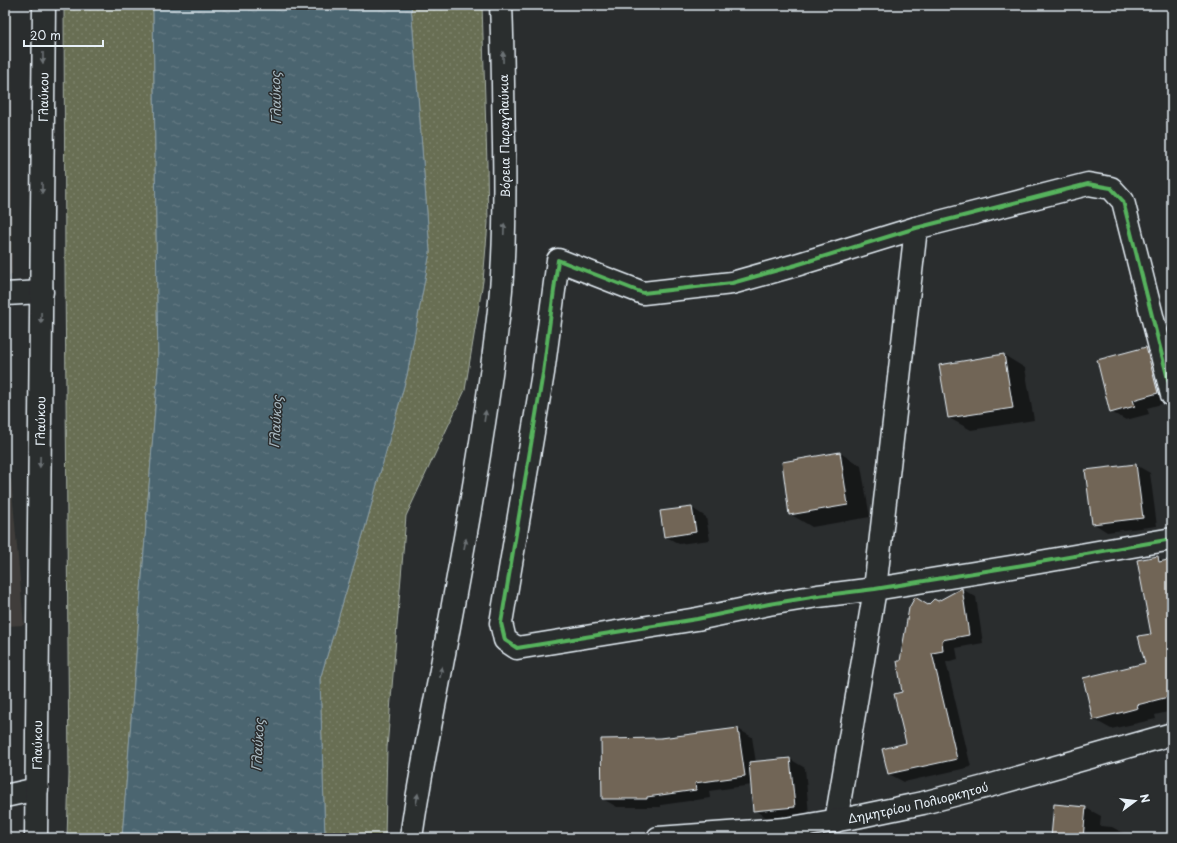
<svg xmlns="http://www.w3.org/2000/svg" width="1177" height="843" font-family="'Playpen Sans',sans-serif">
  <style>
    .built { fill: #3f3e3a }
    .grass { fill: url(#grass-dots); stroke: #a8b0a6 }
    .water { fill: url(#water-ripples); stroke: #8a9da6 }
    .shadow { fill: #0007 }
    .building { fill: #716557; stroke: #e8f1f8 }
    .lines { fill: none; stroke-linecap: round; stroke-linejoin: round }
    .minor-casing { stroke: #e8f1f8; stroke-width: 25 }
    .major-casing { stroke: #e8f1f8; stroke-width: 25 }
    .minor { stroke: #2a2d2e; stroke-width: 22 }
    .major { stroke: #2a2d2e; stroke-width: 22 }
    .cycleway-casing { stroke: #2a2d2e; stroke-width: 6 }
    .cycleway { stroke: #56b35d; stroke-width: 4 }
    .oneway { fill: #6c7275 }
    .labels { text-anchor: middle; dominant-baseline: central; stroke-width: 3; stroke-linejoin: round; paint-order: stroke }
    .street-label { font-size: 12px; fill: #e8f1f8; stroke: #2a2d2e }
    .water-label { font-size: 13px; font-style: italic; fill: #a9b9c1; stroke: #2a2d2e }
  </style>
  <defs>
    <pattern id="grass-dots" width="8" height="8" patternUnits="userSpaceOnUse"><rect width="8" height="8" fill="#676e53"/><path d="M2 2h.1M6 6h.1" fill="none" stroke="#7d836c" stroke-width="1.8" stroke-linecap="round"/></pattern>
    <pattern id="water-ripples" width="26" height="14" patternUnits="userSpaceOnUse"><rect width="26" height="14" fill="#4b656f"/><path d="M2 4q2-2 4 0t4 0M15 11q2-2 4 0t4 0" fill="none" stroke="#657c84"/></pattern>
  </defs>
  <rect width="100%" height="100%" fill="#2a2d2e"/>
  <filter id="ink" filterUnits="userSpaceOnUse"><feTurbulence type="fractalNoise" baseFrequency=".025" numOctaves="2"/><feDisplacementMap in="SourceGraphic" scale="8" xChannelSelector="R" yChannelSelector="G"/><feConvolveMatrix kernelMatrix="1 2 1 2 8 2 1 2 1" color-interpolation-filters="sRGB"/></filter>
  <g filter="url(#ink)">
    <g class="built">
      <polygon points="5,5 11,5 12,275 5,276"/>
      <polygon points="11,479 24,625 5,626 5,480"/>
    </g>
    <g class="grass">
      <polygon points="64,5 153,5 158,369 122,838 67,838 69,775 65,271"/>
      <polygon points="411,5 482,5 487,164 488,223 483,281 465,390 406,516 387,748 385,838 325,838 320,679 365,528 407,375 430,252"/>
    </g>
    <polygon class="water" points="153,5 411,5 430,252 407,375 365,528 320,679 325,838 122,838 158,369"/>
    <g class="shadow">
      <polygon points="1146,348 1160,357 1172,401 1147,408 1149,414 1126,420 1111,412"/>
      <polygon points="1004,355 1025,368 1034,420 971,430 949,418"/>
      <polygon points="840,453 861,466 870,517 812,527 790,514"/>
      <polygon points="1136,465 1150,473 1157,526 1107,532 1093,523"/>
      <polygon points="692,508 706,517 710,540 679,544 665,536"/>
      <polygon points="1158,557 1165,562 1172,560 1172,711 1155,715 1156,719 1111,729 1093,719 1146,664 1152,635"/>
      <polygon points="962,589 976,597 983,643 956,648 958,659 946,662 971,767 904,782 889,774 907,744 901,661 929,606 939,602"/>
      <polygon points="738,729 752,737 756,763 790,759 805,768 809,815 769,819 754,810 752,785 709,791 710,798 661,805 661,807 617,807 603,799 661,739"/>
      <polygon points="1055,805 1086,808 1101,816 1100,826 1112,827 1127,835 1126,838 1052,838"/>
    </g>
    <g class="building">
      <polygon points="1146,347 1158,393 1133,400 1135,406 1110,413 1097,360"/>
      <polygon points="1004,354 1013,408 948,418 939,365"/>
      <polygon points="840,452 848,505 789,515 782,462"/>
      <polygon points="1136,464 1143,518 1092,524 1085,470"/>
      <polygon points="692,507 696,532 664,537 660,511"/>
      <polygon points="1158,556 1159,562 1172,559 1172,696 1137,705 1138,708 1093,720 1083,678 1145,663 1138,636 1151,634 1137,560"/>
      <polygon points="962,588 969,635 942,640 943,651 932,653 957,759 888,774 882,749 906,743 894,694 902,692 897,661 900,661 909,608 915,597 928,605 934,599 938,601"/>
      <polygon points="738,728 745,776 695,783 696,790 647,797 647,799 602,799 601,739 661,738"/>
      <polygon points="790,758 795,807 753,811 749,762"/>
      <polygon points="1054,804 1086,807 1083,838 1051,838"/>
    </g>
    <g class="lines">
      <defs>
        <g id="minor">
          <polyline points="5,294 42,292"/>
          <polyline points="1172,395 1123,201 1111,188 1088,184 916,228 796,265 732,283 643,293 558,260 543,373 501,623 505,640 517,648 697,619 769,604 818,596 875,589 1023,565 1172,539"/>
          <polyline points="5,796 37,789"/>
          <polyline points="836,821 875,589 916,228"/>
          <path id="s1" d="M658 838 785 829 856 817 923 803 992 785 1172 734"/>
        </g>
        <g id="major">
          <path id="s2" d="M36 838 44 5"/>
          <path d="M411 838C419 778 432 719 443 659 465 540 487 421 500 301 505 249 505 196 504 144 503 98 503 51 501 5"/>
        </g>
      </defs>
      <use href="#minor" class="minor-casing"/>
      <use href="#major" class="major-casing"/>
      <use href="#minor" class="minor"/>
      <use href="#major" class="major"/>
      <defs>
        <polyline id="cycleway" points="1172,395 1123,201 1111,188 1088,184 916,228 796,265 732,283 643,293 558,260 543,373 501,623 505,640 517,648 697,619 769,604 818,596 875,589 1023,565 1172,539"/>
      </defs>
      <use href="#cycleway" class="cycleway-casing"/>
      <use href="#cycleway" class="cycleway"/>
    </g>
    <defs><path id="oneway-solid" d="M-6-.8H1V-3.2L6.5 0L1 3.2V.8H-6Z"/></defs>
    <g class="oneway">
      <use href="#oneway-solid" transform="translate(503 57) rotate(-91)"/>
      <use href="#oneway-solid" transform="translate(43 58) rotate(90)"/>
      <use href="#oneway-solid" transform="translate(42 188) rotate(90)"/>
      <use href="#oneway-solid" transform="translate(504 229) rotate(-88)"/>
      <use href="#oneway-solid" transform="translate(41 318) rotate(91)"/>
      <use href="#oneway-solid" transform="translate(485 416) rotate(-82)"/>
      <use href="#oneway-solid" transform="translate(40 462) rotate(91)"/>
      <use href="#oneway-solid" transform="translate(465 544) rotate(-79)"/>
      <use href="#oneway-solid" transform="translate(441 672) rotate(-79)"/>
      <use href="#oneway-solid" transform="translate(417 799) rotate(-80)"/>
    </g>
  </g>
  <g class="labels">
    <g class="street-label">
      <text stroke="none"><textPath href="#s2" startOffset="741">Γλαύκου</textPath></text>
      <text transform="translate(504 136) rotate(-91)">Βόρεια Παραγλαύκια</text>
      <text stroke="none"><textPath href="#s2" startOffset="417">Γλαύκου</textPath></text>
      <text stroke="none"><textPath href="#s2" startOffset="93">Γλαύκου</textPath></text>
      <text stroke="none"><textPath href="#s1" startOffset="263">Δημητρίου Πολιορκητού</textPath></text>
    </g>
    <g class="water-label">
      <text transform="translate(275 98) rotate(-91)">Γλαύκος</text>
      <text transform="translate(275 422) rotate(-87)">Γλαύκος</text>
      <text transform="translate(257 745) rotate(-87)">Γλαύκος</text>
    </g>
  </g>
  <rect width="1177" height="843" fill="none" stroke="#2a2d2e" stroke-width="20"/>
  <rect x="10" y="10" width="1157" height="823" fill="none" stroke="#e8f1f8" stroke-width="1.5" filter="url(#ink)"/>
  <g transform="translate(1135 801) rotate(75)" stroke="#2a2d2e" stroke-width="3" paint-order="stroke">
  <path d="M0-3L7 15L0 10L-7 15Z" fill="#e8f1f8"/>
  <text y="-6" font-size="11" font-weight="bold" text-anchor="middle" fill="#e8f1f8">N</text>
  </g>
  <path d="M24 40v6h79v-6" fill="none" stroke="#e8f1f8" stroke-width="2"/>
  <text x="30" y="40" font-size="12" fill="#e8f1f8" stroke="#2a2d2e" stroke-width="3" paint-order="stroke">20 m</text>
</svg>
